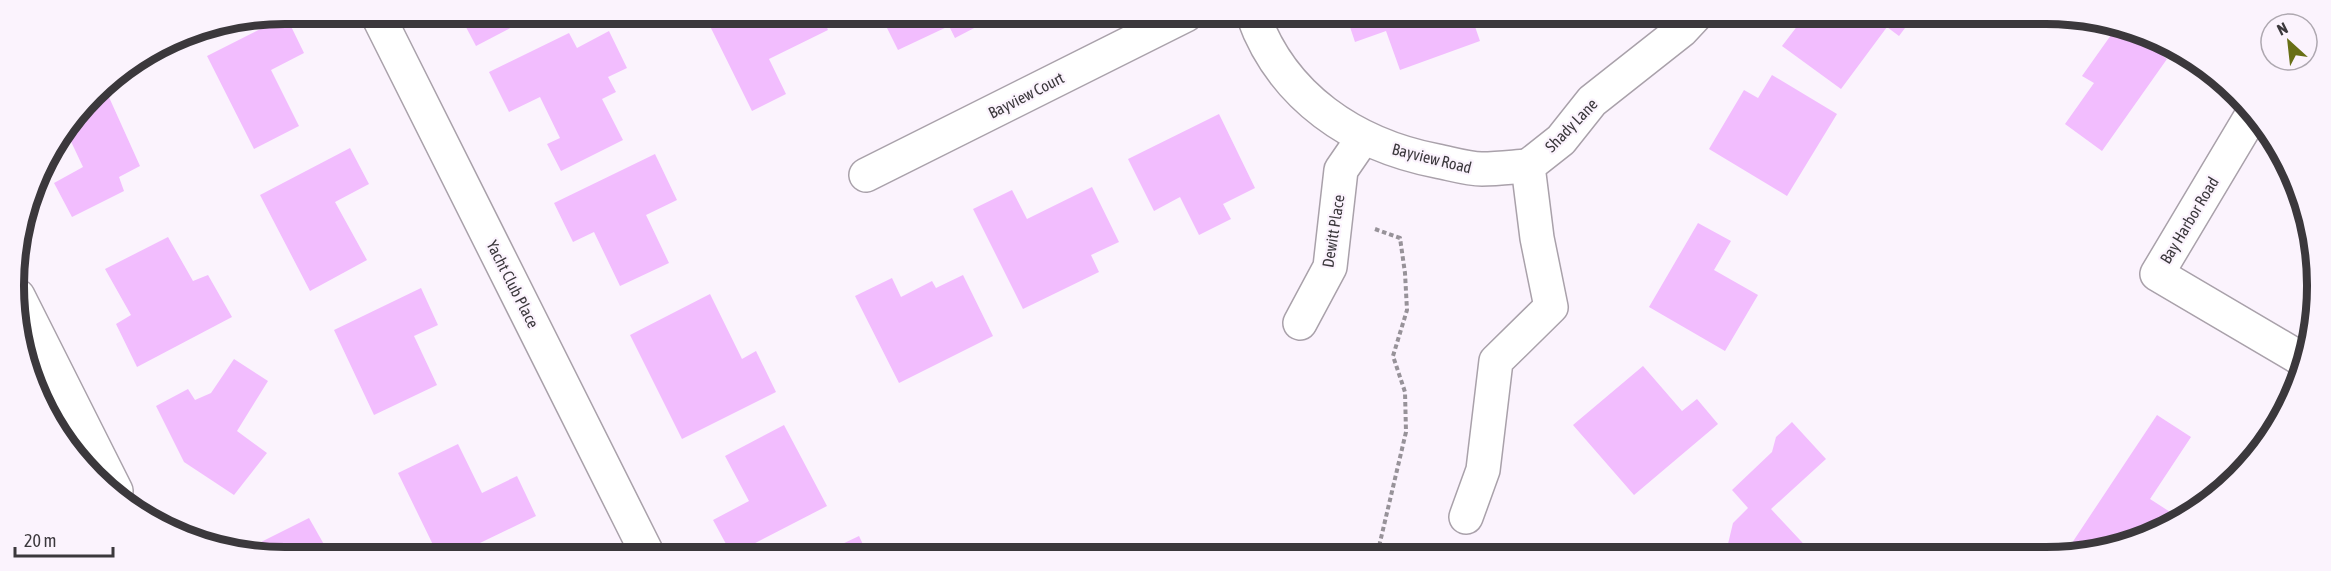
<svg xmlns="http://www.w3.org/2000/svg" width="2331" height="571" font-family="'Asap Condensed',sans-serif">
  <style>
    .building { fill: #f2bdfe }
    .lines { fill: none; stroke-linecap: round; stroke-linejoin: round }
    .minor-casing { stroke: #a9a1aa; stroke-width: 36 }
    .path { stroke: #979299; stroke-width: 4; stroke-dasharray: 4.5 3; stroke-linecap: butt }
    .minor { stroke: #fff; stroke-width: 33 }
    .labels { text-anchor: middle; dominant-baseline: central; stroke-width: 4.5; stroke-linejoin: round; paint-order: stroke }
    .street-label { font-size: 16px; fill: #3b383c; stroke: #fbf3fd }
    .rim { fill: none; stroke: #3b383c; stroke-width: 8 }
  </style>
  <rect width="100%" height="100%" fill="#fbf3fd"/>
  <g class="building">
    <polygon points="459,14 537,14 476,46"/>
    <polygon points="704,14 821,14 828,30 769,59 786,94 752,111"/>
    <polygon points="880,14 1001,14 955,38 949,26 898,50"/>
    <polygon points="1346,15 1471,15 1480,41 1400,70 1386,31 1355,42"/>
    <polygon points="286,16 304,53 271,70 299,126 254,149 207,56"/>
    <polygon points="1805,16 1914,16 1899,36 1887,27 1841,89 1782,46"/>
    <polygon points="2116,28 2131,33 2167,59 2102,151 2065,124 2094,83 2082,76"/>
    <polygon points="609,31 627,68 608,77 616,92 602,99 623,140 561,171 547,144 560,138 540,97 509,112 489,72 569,33 577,48"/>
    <polygon points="1772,75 1837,114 1787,196 1709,149 1744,90 1758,98"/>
    <polygon points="108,95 140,166 119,177 124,191 72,217 54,183 83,167 67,133 89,104"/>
    <polygon points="1219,114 1255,188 1223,204 1231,219 1199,235 1180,197 1154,211 1128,159"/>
    <polygon points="350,148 369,184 335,202 367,260 310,291 260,195"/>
    <polygon points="655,154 677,200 646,215 669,263 620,286 594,232 573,242 554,203"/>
    <polygon points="1092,187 1119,242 1091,255 1099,272 1023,309 973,209 1012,190 1027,219"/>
    <polygon points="1698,223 1731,241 1714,270 1758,295 1725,351 1649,307"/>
    <polygon points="2309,232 2310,248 2302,243"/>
    <polygon points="168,237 193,281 208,275 232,317 137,367 116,324 131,315 105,269"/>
    <polygon points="963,275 993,336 899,383 855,296 892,278 901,297 932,281 936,288"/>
    <polygon points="421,288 438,325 414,336 437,385 374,415 334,330"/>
    <polygon points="710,294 742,359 756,351 776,392 682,439 630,335"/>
    <polygon points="234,359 268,381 237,431 267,453 234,495 184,462 156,406 188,389 195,400 211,393"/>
    <polygon points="1643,366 1682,411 1697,399 1718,424 1634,495 1573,425"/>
    <polygon points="2157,415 2191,437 2150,499 2181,519 2165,530 2081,555 2064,555"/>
    <polygon points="1792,422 1826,459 1771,509 1814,555 1719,555 1727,548 1733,523 1748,508 1732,490 1772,452 1776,437"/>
    <polygon points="784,425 827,506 732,555 713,520 749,501 725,456"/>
    <polygon points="458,444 482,493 517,476 536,516 455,555 438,555 398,473"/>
    <polygon points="309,518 330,555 250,555 241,552"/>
    <polygon points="859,536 868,555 819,555"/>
    <polygon points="1539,547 1542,555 1516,555"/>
  </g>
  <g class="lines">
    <defs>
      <g id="minor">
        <polyline points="377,14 648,555"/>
        <path d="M1253 15C1282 97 1354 145 1437 161 1452 164 1468 169 1482 169 1498 169 1513 167 1528 166"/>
        <polyline points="2253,113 2157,274 2303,360"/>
        <polyline points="866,175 1186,15"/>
        <polyline points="18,296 116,491"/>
        <polyline points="1300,323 1330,267 1341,170 1363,138"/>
        <polyline points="1466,517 1483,470 1496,361 1551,307 1537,238 1528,166 1561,140 1592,101 1682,30 1696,15"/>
      </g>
    </defs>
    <use href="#minor" class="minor-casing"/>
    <polyline class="path" points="1375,229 1400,238 1405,273 1407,310 1393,356 1405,392 1406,432 1377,555"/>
    <use href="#minor" class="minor"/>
  </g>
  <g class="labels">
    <g class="street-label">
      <text transform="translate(1026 95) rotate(-27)">Bayview Court</text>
      <text transform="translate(1571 125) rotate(-46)">Shady Lane</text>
      <text transform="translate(1432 158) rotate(14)">Bayview Road</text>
      <text transform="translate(2189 220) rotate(-59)">Bay Harbor Road</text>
      <text transform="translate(1333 231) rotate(-81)">Dewitt Place</text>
      <text transform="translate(513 284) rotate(63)">Yacht Club Place</text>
    </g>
  </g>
  <path d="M0 0H2331V571H0ZM285 24H2046A261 261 0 0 1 2307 285V286A261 261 0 0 1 2046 547H285A261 261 0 0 1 24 286V285A261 261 0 0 1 285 24Z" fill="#fbf3fd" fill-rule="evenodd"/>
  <path class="rim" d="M285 24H2046A261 261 0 0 1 2307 285V286A261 261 0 0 1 2046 547H285A261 261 0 0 1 24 286V285A261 261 0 0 1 285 24Z"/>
  <g transform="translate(2289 42) rotate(333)"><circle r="28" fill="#fbf3fd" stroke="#aea8b0" stroke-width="1.5"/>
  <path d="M0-4.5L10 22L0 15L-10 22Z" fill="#686f16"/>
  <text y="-9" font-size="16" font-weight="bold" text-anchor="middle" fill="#3b383c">N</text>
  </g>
  <path d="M15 547v9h98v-9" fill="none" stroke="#3b383c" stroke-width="3"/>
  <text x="24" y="547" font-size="18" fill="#3b383c" stroke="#fbf3fd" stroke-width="4.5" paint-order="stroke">20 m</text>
</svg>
